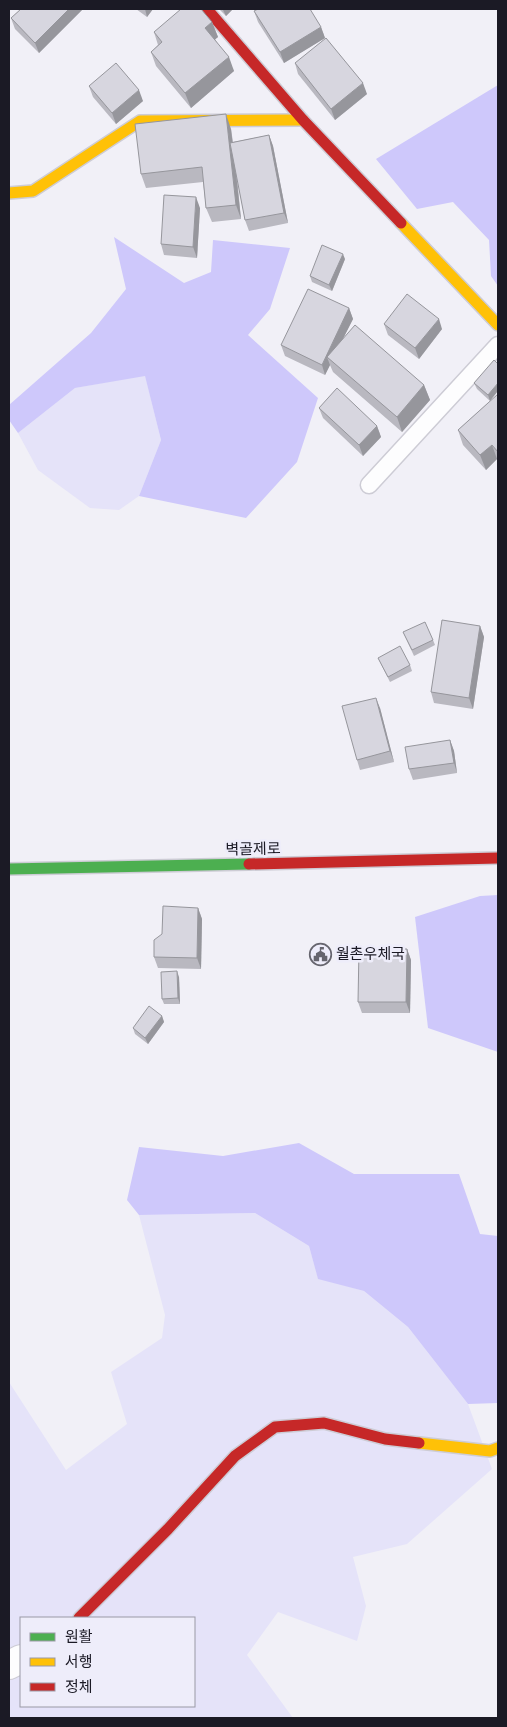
<svg xmlns="http://www.w3.org/2000/svg" width="507" height="1727" font-family="Karla,'Noto Sans KR',sans-serif">
  <style>
    .green { fill: #e5e3f9; fill-rule: evenodd }
    .forest { fill: #cec8fb }
    .lines { fill: none; stroke-linecap: round; stroke-linejoin: round }
    .lane-casing { stroke: #cdccd5; stroke-width: 19 }
    .street-casing { stroke: #cdccd5; stroke-width: 30 }
    .fast-casing { stroke: #cdccd5; stroke-width: 14 }
    .slow-casing { stroke: #cdccd5; stroke-width: 14 }
    .jam-casing { stroke: #cdccd5; stroke-width: 14 }
    .lane { stroke: #fdfdfe; stroke-width: 16 }
    .street { stroke: #fdfdfe; stroke-width: 28 }
    .fast { stroke: #4caf50; stroke-width: 11 }
    .slow { stroke: #ffc107; stroke-width: 11 }
    .jam { stroke: #c62828; stroke-width: 11 }
    .wall { fill: #b9b8c0 }
    .shaded-wall { fill: #96969c }
    .building { fill: #d7d6df; stroke: #96969c }
    .labels { text-anchor: middle; dominant-baseline: central; stroke-width: 5; stroke-linejoin: round; paint-order: stroke }
    .street-label { font-size: 15px; fill: #1b1a25; stroke: #eeedfa }
    .poi-label { font-size: 15px; fill: #1b1a25; stroke: #eeedfa; text-anchor: start }
  </style>
  <rect width="100%" height="100%" fill="#f1f0f7"/>
  <g class="green">
    <polygon points="145,375 161,440 139,496 119,510 90,508 38,470 18,433 75,388"/>
    <path d="M255 1213 309 1246 318 1278 364 1291 408 1327 468 1404 492 1469 407 1544 353 1557 366 1606 357 1641 278 1612 247 1655 293 1718H9V1382L66 1470 127 1424 111 1372 162 1338 165 1315 139 1215ZM21 1618H194V1706H21Z"/>
  </g>
  <g class="forest">
    <polygon points="498,85 498,286 491,276 489,240 453,202 417,209 376,159"/>
    <polygon points="114,237 184,283 211,272 213,240 290,248 270,309 248,335 318,398 297,462 246,518 139,496 161,440 145,376 75,388 18,433 9,420 9,405 91,333 126,289"/>
    <polygon points="498,895 498,1052 428,1028 415,917 480,896"/>
    <polygon points="299,1143 354,1174 459,1174 480,1234 498,1236 498,1403 468,1404 408,1327 364,1291 318,1279 309,1246 255,1213 139,1215 127,1200 139,1147 223,1156"/>
  </g>
  <g class="lines">
    <defs>
      <polyline id="lane" points="369,485 498,345"/>
      <polyline id="street" points="9,1665 21,1659"/>
      <polyline id="fast" points="9,869 249,864"/>
      <g id="slow">
        <polyline points="9,193 33,191 140,121 303,120"/>
        <polyline points="401,223 498,325"/>
        <polyline points="419,1443 490,1451 498,1448"/>
      </g>
      <g id="jam">
        <polyline points="207,9 303,120 401,223"/>
        <polyline points="249,864 498,858"/>
        <polyline points="79,1618 168,1529 235,1456 275,1427 324,1423 385,1439 419,1443"/>
      </g>
    </defs>
    <use href="#lane" class="lane-casing"/>
    <use href="#street" class="street-casing"/>
    <use href="#fast" class="fast-casing"/>
    <use href="#slow" class="slow-casing"/>
    <use href="#jam" class="jam-casing"/>
    <use href="#lane" class="lane"/>
    <use href="#street" class="street"/>
    <use href="#fast" class="fast"/>
    <use href="#slow" class="slow"/>
    <use href="#jam" class="jam"/>
  </g>
  <g class="wall">
    <polygon points="21,9 83,9 39,53 15,29 11,18"/>
    <polygon points="136,9 153,9 147,17"/>
    <polygon points="219,9 233,9 226,16"/>
    <polygon points="254,11 321,27 325,38 284,63 258,22"/>
    <polygon points="212,22 218,37 215,39 234,71 191,108 156,66 151,52 158,45 154,32"/>
    <polygon points="295,63 367,94 335,120 298,74"/>
    <polygon points="89,86 143,101 116,124 93,97"/>
    <polygon points="231,129 233,142 269,135 273,146 288,223 249,231 245,220 237,177 241,219 212,222 206,208 203,182 146,188 141,174"/>
    <polygon points="200,208 197,258 164,255 161,244"/>
    <polygon points="345,259 332,291 312,282 310,276"/>
    <polygon points="349,308 353,319 343,338 424,385 430,400 402,432 333,372 330,365 325,375 285,356 281,345"/>
    <polygon points="384,324 442,329 419,359 388,335"/>
    <polygon points="498,364 490,401 477,389 474,383"/>
    <polygon points="498,394 498,460 497,459 486,470 463,445 458,430"/>
    <polygon points="319,408 377,426 381,437 363,456 323,418"/>
    <polygon points="480,626 484,637 473,709 434,703 431,692"/>
    <polygon points="403,632 433,640 435,645 414,656"/>
    <polygon points="378,658 410,665 412,671 390,682"/>
    <polygon points="380,708 394,762 360,770 357,760"/>
    <polygon points="450,740 454,751 457,773 413,780 409,769"/>
    <polygon points="198,908 202,919 201,969 158,968 154,957"/>
    <polygon points="407,949 411,960 410,1013 362,1013 358,1002"/>
    <polygon points="179,977 180,1004 164,1004 162,999"/>
    <polygon points="162,1016 164,1022 148,1044 135,1034 133,1028"/>
  </g>
  <g class="shaded-wall">
    <polygon points="69,9 83,9 39,53 35,43"/>
    <polygon points="145,9 153,9 147,17"/>
    <polygon points="225,9 233,9 226,16 223,10"/>
    <polygon points="212,22 218,37 211,43 205,28"/>
    <polygon points="321,27 325,38 284,63 280,52"/>
    <polygon points="229,57 234,71 191,108 185,93"/>
    <polygon points="363,83 367,94 335,120 331,109"/>
    <polygon points="139,90 143,101 116,124 112,113"/>
    <polygon points="226,114 231,129 241,219 236,205"/>
    <polygon points="269,135 273,146 288,223 284,213"/>
    <polygon points="196,197 200,208 197,258 193,247"/>
    <polygon points="343,254 345,259 332,291 329,285"/>
    <polygon points="349,308 353,319 332,361 327,357 330,365 325,375 322,365"/>
    <polygon points="439,319 442,329 419,359 415,348"/>
    <polygon points="498,383 498,391 490,401 488,395"/>
    <polygon points="424,385 430,400 402,432 397,417"/>
    <polygon points="377,426 381,437 363,456 359,445"/>
    <polygon points="492,445 497,459 486,470 480,455"/>
    <polygon points="480,626 484,637 473,709 469,698"/>
    <polygon points="376,698 380,708 394,762 390,751"/>
    <polygon points="450,740 454,751 457,773 454,763"/>
    <polygon points="198,908 202,919 201,969 197,958"/>
    <polygon points="407,949 411,960 410,1013 406,1002"/>
    <polygon points="177,971 179,977 180,1004 178,998"/>
    <polygon points="162,1016 164,1022 148,1044 145,1038"/>
  </g>
  <g class="building">
    <polygon points="21,9 69,9 35,43 11,18"/>
    <polygon points="181,9 201,9 212,22 205,28 229,57 185,93 151,52 162,42 154,32"/>
    <polygon points="258,9 310,9 321,27 280,52 254,11"/>
    <polygon points="326,38 363,83 331,109 295,63"/>
    <polygon points="116,63 139,90 112,113 89,86"/>
    <polygon points="226,114 236,205 206,208 202,167 141,174 135,124"/>
    <polygon points="269,135 284,213 245,220 230,143"/>
    <polygon points="164,195 196,197 193,247 161,244"/>
    <polygon points="322,245 343,254 329,285 310,276"/>
    <polygon points="308,289 349,308 322,365 281,345"/>
    <polygon points="407,294 439,319 415,348 384,324"/>
    <polygon points="355,325 424,385 397,417 327,357"/>
    <polygon points="494,360 498,364 498,383 488,395 474,383"/>
    <polygon points="337,388 377,426 359,445 319,408"/>
    <polygon points="498,394 498,452 492,445 480,455 458,430"/>
    <polygon points="442,620 480,626 469,698 431,692"/>
    <polygon points="425,622 433,640 412,650 403,632"/>
    <polygon points="400,646 410,665 388,677 378,658"/>
    <polygon points="376,698 390,751 357,760 342,706"/>
    <polygon points="450,740 454,763 409,769 405,747"/>
    <polygon points="163,906 198,908 197,958 154,957 154,940 162,934"/>
    <polygon points="359,949 407,949 406,1002 358,1002"/>
    <polygon points="177,971 178,998 162,999 161,972"/>
    <polygon points="149,1006 162,1016 145,1038 133,1028"/>
  </g>
  <defs>
    <symbol id="civic-ring" viewBox="-11 -11 22 22"><circle r="9.5" fill="#eeedfa" stroke="#66656e" stroke-width="1.5"/><path d="M-.6-6.5H3V-4.5H.6V-3L4-1V1h2V6H-6V1h2V-1L-.6-3ZM-1.2 2.5V6h2.4V2.5Z" fill="#66656e"/></symbol>
  </defs>
  <g fill-rule="evenodd">
    <use href="#civic-ring" x="308" y="942" width="25" height="25"/>
  </g>
  <g class="labels">
    <g class="street-label">
      <text transform="translate(253 849) rotate(-1)">벽골제로</text>
    </g>
    <g class="poi-label">
      <text x="336" y="954">월촌우체국</text>
    </g>
  </g>
  <rect width="507" height="1727" fill="none" stroke="#1b1a25" stroke-width="20"/>
  <rect x="20" y="1617" width="175" height="90" fill="#eeedfa" stroke="#9a99a5"/>
  <rect x="30" y="1633" width="25" height="8" fill="#4caf50" stroke="#9a99a5"/>
  <text x="65" y="1642" font-size="15" fill="#1b1a25">원활</text>
  <rect x="30" y="1658" width="25" height="8" fill="#ffc107" stroke="#9a99a5"/>
  <text x="65" y="1667" font-size="15" fill="#1b1a25">서행</text>
  <rect x="30" y="1683" width="25" height="8" fill="#c62828" stroke="#9a99a5"/>
  <text x="65" y="1692" font-size="15" fill="#1b1a25">정체</text>
</svg>
